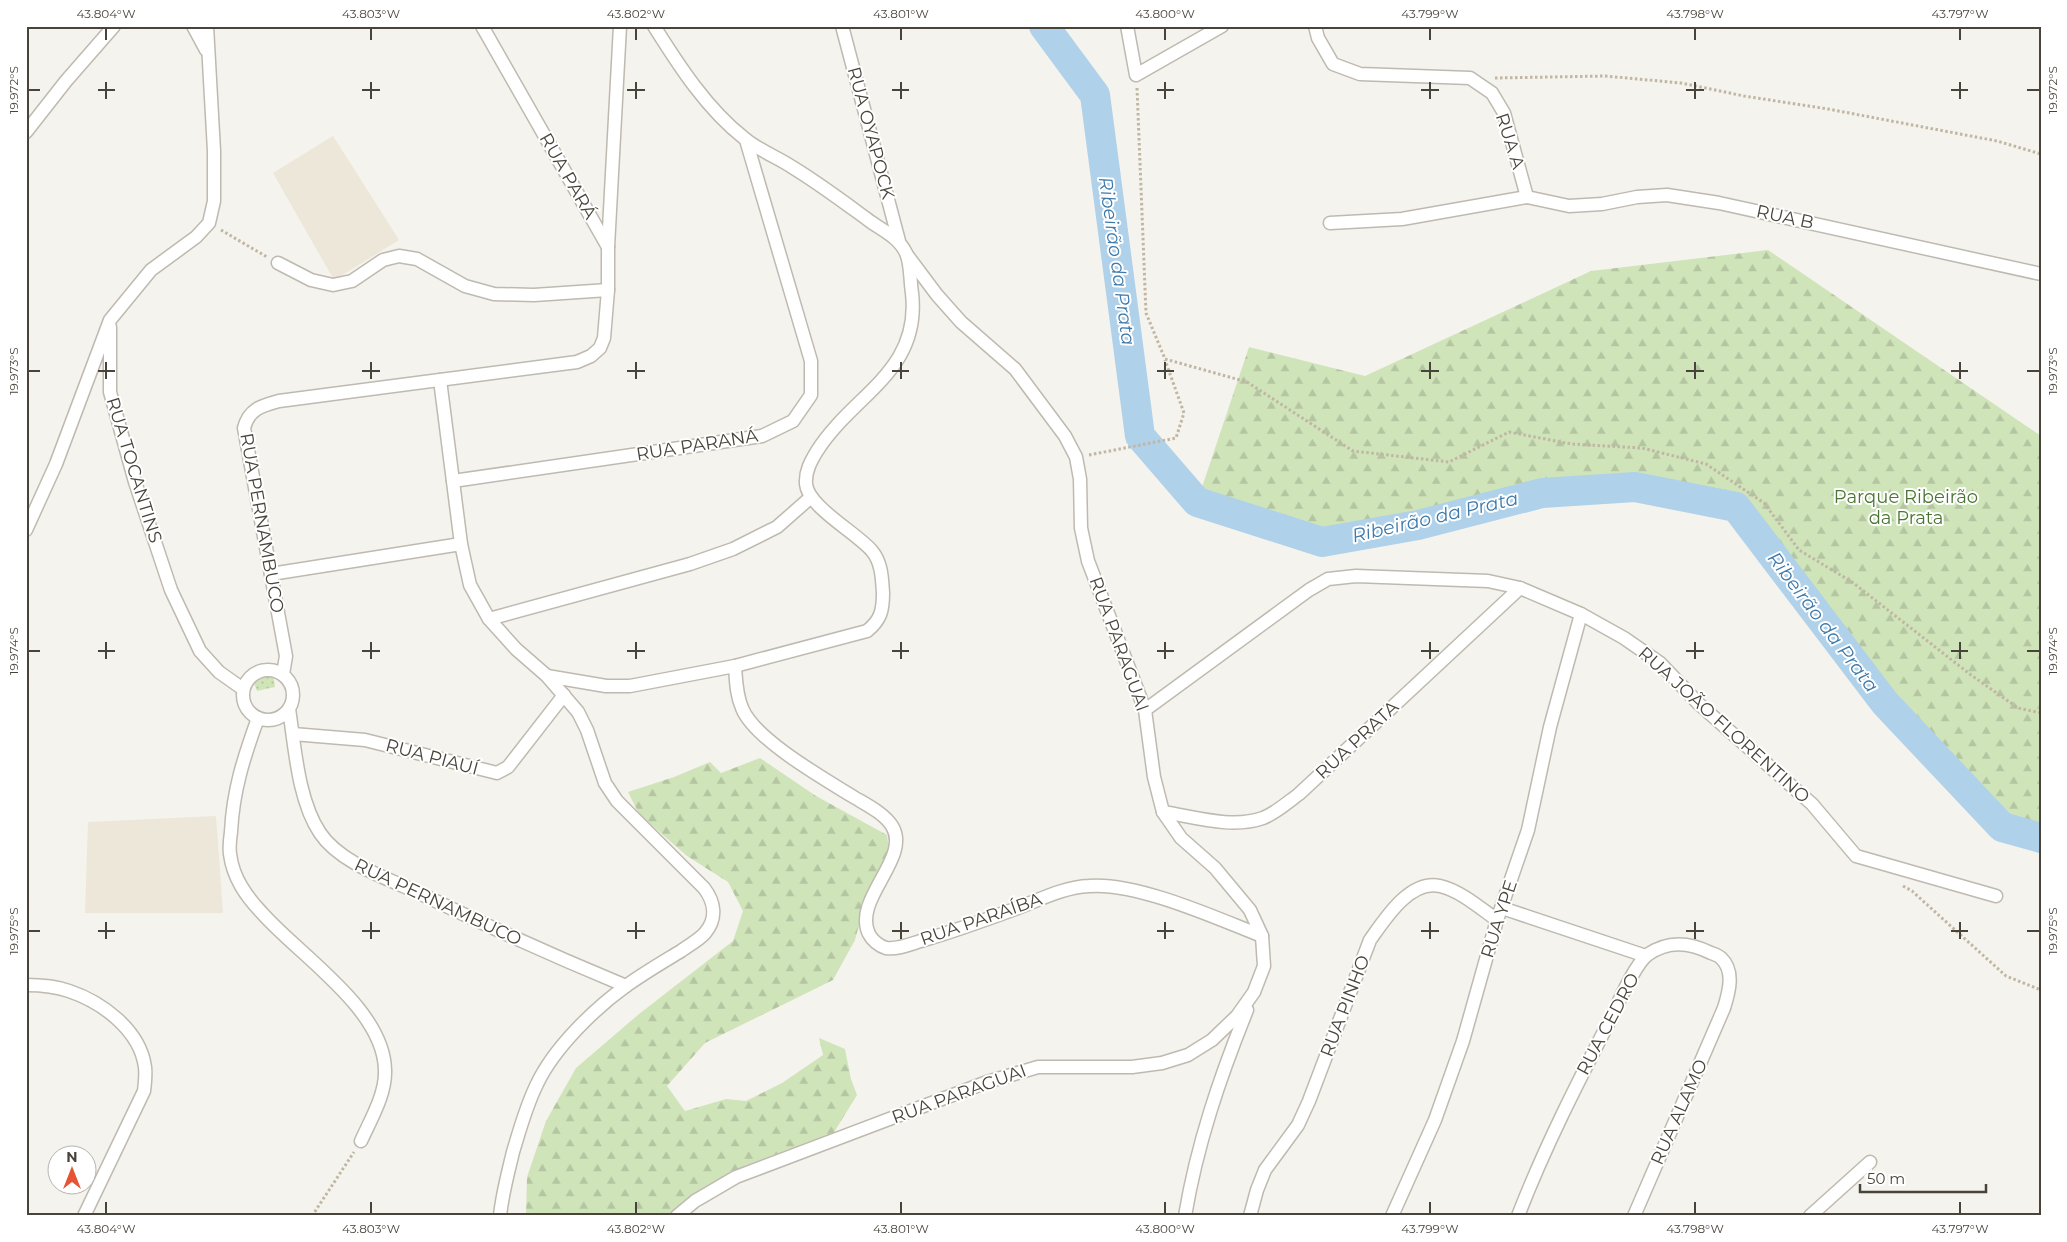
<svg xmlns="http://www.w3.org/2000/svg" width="2067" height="1242" font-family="Montserrat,sans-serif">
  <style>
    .education { fill: #ece7d8 }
    .grass { fill: url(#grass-dots) }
    .forest { fill: url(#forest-firs) }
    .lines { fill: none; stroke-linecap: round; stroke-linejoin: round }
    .river { stroke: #b0d1ea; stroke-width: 30 }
    .street-casing { stroke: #bfbab0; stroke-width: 15 }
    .path { stroke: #c0b6a3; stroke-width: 3; stroke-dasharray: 2.5 2.5; stroke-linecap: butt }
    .street { stroke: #fff; stroke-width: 12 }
    .ticks { fill: none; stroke: #49443b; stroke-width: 2 }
    .labels { text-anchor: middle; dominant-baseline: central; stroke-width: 4; stroke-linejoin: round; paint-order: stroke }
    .street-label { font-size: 18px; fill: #49443b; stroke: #fff }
    .park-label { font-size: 18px; fill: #4a7533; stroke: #fff }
    .water-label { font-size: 19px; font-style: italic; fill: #3e7aab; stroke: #fff }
    .neatline { fill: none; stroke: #49443b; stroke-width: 2 }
    .ticks-label { font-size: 12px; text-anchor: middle; fill: #49443b }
  </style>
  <defs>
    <pattern id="grass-dots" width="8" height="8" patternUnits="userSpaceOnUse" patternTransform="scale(1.25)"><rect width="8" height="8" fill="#d0e4ba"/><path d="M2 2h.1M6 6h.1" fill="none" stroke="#b4c5a1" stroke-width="1.8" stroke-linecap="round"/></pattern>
    <pattern id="forest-firs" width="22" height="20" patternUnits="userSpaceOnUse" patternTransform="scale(1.25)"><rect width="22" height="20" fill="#d0e4ba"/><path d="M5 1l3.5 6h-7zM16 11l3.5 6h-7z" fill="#b4c5a1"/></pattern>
  </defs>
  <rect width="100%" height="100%" fill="#f5f3ed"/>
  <g class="education">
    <polygon points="333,136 399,240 334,280 273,173"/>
    <polygon points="216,816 223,913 85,913 88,822"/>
  </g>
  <polygon class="grass" points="267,663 272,664 275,687 257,691 252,678 256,668"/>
  <g class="forest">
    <polygon points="1768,250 2041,436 2041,838 2002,827 1885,703 1736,507 1635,487 1542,493 1418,525 1322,542 1197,502 1249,347 1365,376 1591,271"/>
    <polygon points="760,758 816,796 887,835 889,849 865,903 855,940 833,980 705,1043 667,1086 685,1111 726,1099 746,1101 782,1083 823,1055 819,1038 845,1049 851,1079 857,1095 833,1134 725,1178 676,1208 666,1216 526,1216 527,1177 546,1121 576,1068 639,1014 733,941 743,911 728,882 687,856 639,814 628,792 674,777 710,762 721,773"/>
  </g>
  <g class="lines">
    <polyline class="river" points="1044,26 1095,95 1140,436 1197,502 1322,542 1418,525 1542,493 1635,487 1736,507 1885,703 2002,827 2041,838"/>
    <defs>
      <g id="street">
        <polyline points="193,26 206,50"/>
        <polyline points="842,26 899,241"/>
        <polyline points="1127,26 1136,75 1222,26"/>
        <polyline points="1315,26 1318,38 1333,64 1360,74 1470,78 1492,93 1504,113 1527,197 1402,219 1330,223"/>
        <polyline points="26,132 66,81 114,26"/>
        <polyline points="1527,197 1569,206 1602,204 1637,197 1667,195 1719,203 2041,274"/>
        <polyline points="608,247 620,26"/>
        <polyline points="278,263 311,280 333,285 352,281 383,260 399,256 417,259 465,286 494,294 534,295 608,290"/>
        <polyline points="110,327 110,392 135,482 171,590 200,651 219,672 243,689"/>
        <path d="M440 380 461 544 470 585 489 619 516 649 547 676 578 712 587 730 605 783 617 801 704 888C714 901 718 918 705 933 699 940 689 945 681 951 663 962 644 973 626 986 594 1009 554 1048 537 1084 526 1106 520 1129 513 1152 508 1173 502 1195 500 1216"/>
        <polyline points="453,481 762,436 793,421 811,395 811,361 746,140"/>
        <polyline points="26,530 56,464 110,320 151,270 196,237 209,223 214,201 214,151 207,26"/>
        <polyline points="271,574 461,544"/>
        <polyline points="489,619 690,564 733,549 777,527 810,498"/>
        <path d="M735 666C736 680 736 694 742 708 754 739 823 778 852 796 865 804 884 813 892 826 912 858 852 899 869 934 872 940 879 946 886 948 898 950 913 943 924 940 955 931 985 920 1015 909 1039 900 1064 887 1089 886 1137 882 1216 918 1262 936"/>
        <circle cx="268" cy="695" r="25"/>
        <path d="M283 674 286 656 244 428C249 409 261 406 279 401L577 362 591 356 600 348 604 338 608 290V247L482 26"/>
        <path d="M547 676 606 686H630L735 666 867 631C881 620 883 610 883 593 882 579 882 563 872 551 857 533 808 507 806 484 805 471 811 461 817 451 853 394 921 372 912 293 910 281 911 264 906 253 899 238 884 231 871 222 845 203 820 184 792 167 777 157 758 150 744 138 707 109 679 66 654 26"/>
        <path d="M289 709C295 748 298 800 320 833 340 863 387 878 419 893 487 926 556 957 626 986"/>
        <polyline points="1145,710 1309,590 1328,579 1356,576 1488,581 1520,588 1581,614 1624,638 1660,663 1699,704 1812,804 1856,856 1996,896"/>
        <path d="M258 718C244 757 233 790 231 832 230 839 229 847 230 854 233 878 246 896 262 913 300 956 384 1009 385 1070 386 1094 371 1119 361 1141"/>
        <polyline points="293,734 365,740 497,773 508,767 564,695"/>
        <path d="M1163 812C1195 817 1232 829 1263 818 1276 813 1288 802 1299 794L1520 588"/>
        <polyline points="1502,908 1646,956"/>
        <path d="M26 985C40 985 55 986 69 991 102 1002 140 1030 145 1067 146 1075 145 1083 144 1091L84 1216"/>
        <polyline points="677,1216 695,1201 736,1177 987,1082 1038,1067 1132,1067 1162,1063 1188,1055 1212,1040 1237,1016 1254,992 1264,966 1262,936 1250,910 1215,868 1181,838 1163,812 1154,777 1145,710 1088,561 1081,528 1080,479 1076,457 1065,436 1015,369 961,322 937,295 907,255"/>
        <path d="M1185 1216C1197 1144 1220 1077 1247 1010"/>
        <path d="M1250 1216 1257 1190 1265 1170 1298 1125 1309 1101 1370 940C1385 919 1410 879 1440 886 1461 891 1480 908 1497 920"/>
        <polyline points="1392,1216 1435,1120 1463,1041 1497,920 1528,830 1550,727 1581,614"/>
        <path d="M1518 1216C1545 1146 1579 1080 1613 1014 1620 999 1635 965 1647 955 1668 940 1689 942 1711 953 1714 954 1719 956 1721 958 1735 971 1729 992 1724 1008L1634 1216"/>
        <polyline points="1810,1216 1870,1162"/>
      </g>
    </defs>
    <use href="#street" class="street-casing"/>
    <g class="path">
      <polyline points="1495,78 1605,76 1681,83 1744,96 1828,109 1997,141 2041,154"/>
      <polyline points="1137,88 1146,313 1165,359 1247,382 1353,451 1449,462 1509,432 1571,444 1642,448 1706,464 1764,503 1799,550 1852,582 1971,675 2018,708 2041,713"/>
      <polyline points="221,230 267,257"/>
      <polyline points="1089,455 1176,438 1184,413 1165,360"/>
      <polyline points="1903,886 1912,891 2006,976 2041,990"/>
      <polyline points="312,1216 354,1152"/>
    </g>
    <use href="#street" class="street"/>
  </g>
  <path class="ticks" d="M106 28V40M371 28V40M636 28V40M901 28V40M1165 28V40M1430 28V40M1695 28V40M1960 28V40M106 82V99M371 82V99M636 82V99M901 82V99M1165 82V99M1430 82V99M1695 82V99M1960 82V99M28 90H40M98 90H115M362 90H380M627 90H645M892 90H909M1157 90H1174M1421 90H1439M1686 90H1704M1951 90H1968M2027 90H2040M106 362V379M371 362V379M636 362V379M901 362V379M1165 362V379M1430 362V379M1695 362V379M1960 362V379M28 371H40M98 371H115M362 371H380M627 371H645M892 371H909M1157 371H1174M1421 371H1439M1686 371H1704M1951 371H1968M2027 371H2040M106 642V659M371 642V659M636 642V659M901 642V659M1165 642V659M1430 642V659M1695 642V659M1960 642V659M28 651H40M98 651H115M362 651H380M627 651H645M892 651H909M1157 651H1174M1421 651H1439M1686 651H1704M1951 651H1968M2027 651H2040M106 922V939M371 922V939M636 922V939M901 922V939M1165 922V939M1430 922V939M1695 922V939M1960 922V939M28 931H40M98 931H115M362 931H380M627 931H645M892 931H909M1157 931H1174M1421 931H1439M1686 931H1704M1951 931H1968M2027 931H2040M106 1202V1214M371 1202V1214M636 1202V1214M901 1202V1214M1165 1202V1214M1430 1202V1214M1695 1202V1214M1960 1202V1214"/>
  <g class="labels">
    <g class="street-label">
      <text transform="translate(871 133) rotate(75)">RUA OYAPOCK</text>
      <text transform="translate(1510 141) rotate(72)">RUA A</text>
      <text transform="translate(568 176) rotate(60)">RUA PARÁ</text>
      <text transform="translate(1785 217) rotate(12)">RUA B</text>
      <text transform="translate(697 445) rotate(-9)">RUA PARANÁ</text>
      <text transform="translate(134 470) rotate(73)">RUA TOCANTINS</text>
      <text transform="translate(262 523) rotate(80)">RUA PERNAMBUCO</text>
      <text transform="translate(1119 644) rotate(70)">RUA PARAGUAI</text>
      <text transform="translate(1724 725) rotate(42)">RUA JOÃO FLORENTINO</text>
      <text transform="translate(1357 740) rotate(-43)">RUA PRATA</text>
      <text transform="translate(432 757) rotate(15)">RUA PIAUÍ</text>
      <text transform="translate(438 902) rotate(25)">RUA PERNAMBUCO</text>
      <text transform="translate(981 919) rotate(-19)">RUA PARAÍBA</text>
      <text transform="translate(1499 919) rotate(-72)">RUA YPE</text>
      <text transform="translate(1345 1006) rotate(-69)">RUA PINHO</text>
      <text transform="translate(1608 1024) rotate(-62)">RUA CEDRO</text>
      <text transform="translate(959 1094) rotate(-20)">RUA PARAGUAI</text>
      <text transform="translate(1679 1112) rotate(-66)">RUA ALAMO</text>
    </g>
    <g class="park-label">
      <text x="1906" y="497">Parque Ribeirão<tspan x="1906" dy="21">da Prata</tspan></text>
    </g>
    <g class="water-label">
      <text transform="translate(1117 261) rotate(82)">Ribeirão da Prata</text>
      <text transform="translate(1435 517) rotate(-13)">Ribeirão da Prata</text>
      <text transform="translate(1823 622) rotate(53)">Ribeirão da Prata</text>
    </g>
  </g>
  <rect width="2067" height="1242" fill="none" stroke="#ffffff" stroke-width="55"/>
  <g transform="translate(72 1170)"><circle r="24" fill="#ffffff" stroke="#b6b4b1"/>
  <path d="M0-4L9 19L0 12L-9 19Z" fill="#e45435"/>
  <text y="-8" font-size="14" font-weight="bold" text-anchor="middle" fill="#49443b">N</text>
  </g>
  <path d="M1860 1184v8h126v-8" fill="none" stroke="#49443b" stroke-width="2.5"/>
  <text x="1867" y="1184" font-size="15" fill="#49443b" stroke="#ffffff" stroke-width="4" paint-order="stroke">50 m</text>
  <rect x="28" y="28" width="2012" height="1186" class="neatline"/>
  <g class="ticks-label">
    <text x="106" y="18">43.804°W</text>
    <text x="371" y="18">43.803°W</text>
    <text x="636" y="18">43.802°W</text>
    <text x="901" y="18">43.801°W</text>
    <text x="1165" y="18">43.800°W</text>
    <text x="1430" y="18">43.799°W</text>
    <text x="1695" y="18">43.798°W</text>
    <text x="1960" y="18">43.797°W</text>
    <text transform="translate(14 90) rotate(-90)" y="4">19.972°S</text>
    <text transform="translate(2053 90) rotate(-90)" y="4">19.972°S</text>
    <text transform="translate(14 371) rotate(-90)" y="4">19.973°S</text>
    <text transform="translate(2053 371) rotate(-90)" y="4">19.973°S</text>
    <text transform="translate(14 651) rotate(-90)" y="4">19.974°S</text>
    <text transform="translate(2053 651) rotate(-90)" y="4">19.974°S</text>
    <text transform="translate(14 931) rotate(-90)" y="4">19.975°S</text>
    <text transform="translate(2053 931) rotate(-90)" y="4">19.975°S</text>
    <text x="106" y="1233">43.804°W</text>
    <text x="371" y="1233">43.803°W</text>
    <text x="636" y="1233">43.802°W</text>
    <text x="901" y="1233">43.801°W</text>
    <text x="1165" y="1233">43.800°W</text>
    <text x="1430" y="1233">43.799°W</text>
    <text x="1695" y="1233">43.798°W</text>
    <text x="1960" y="1233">43.797°W</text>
  </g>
</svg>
